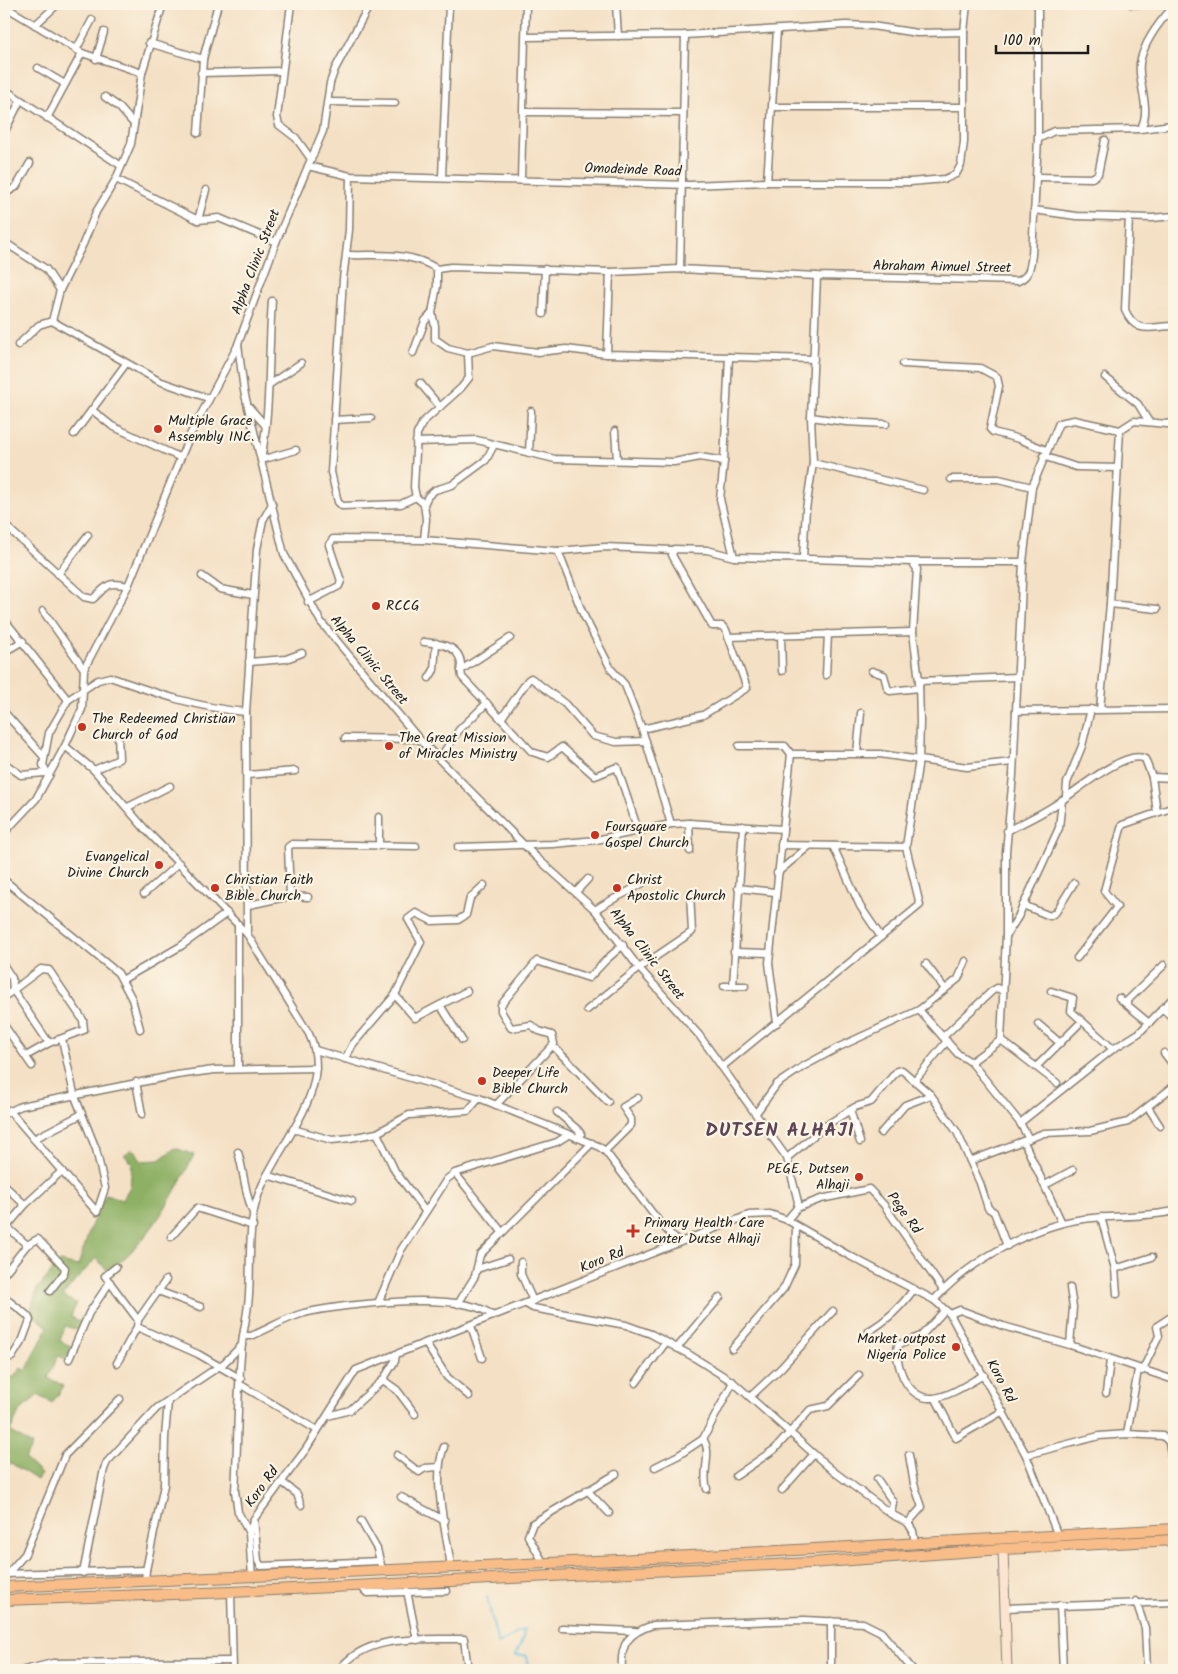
<svg xmlns="http://www.w3.org/2000/svg" width="1178" height="1674" font-family="Kalam,sans-serif">
  <style>
    .forest { fill: #8eb065; stroke: #556640 }
    .lines { fill: none; stroke-linecap: round; stroke-linejoin: round }
    .stream { stroke: #61c0df; stroke-width: 2 }
    .street-casing { stroke: #887e70; stroke-width: 9 }
    .secondary-casing { stroke: #887e70; stroke-width: 11 }
    .primary-casing { stroke: #887e70; stroke-width: 12 }
    .street { stroke: #fff; stroke-width: 6 }
    .secondary { stroke: #fce5d0; stroke-width: 9 }
    .primary { stroke: #f8bd89; stroke-width: 10 }
    .poi-dot { fill: #c8321e; stroke: #fcf5e5; stroke-width: 2 }
    .labels { text-anchor: middle; dominant-baseline: central; stroke-width: 4.5; stroke-linejoin: round; paint-order: stroke }
    .street-label { font-size: 14px; fill: #1c1c1c; stroke: #fcf5e5 }
    .poi-label { font-size: 14px; fill: #1c1c1c; stroke: #fcf5e5; text-anchor: start }
    .district-label { font-size: 19px; font-weight: bold; letter-spacing: 1px; fill: #5d4456; stroke: #fcf5e5 }
  </style>
  <rect width="100%" height="100%" fill="#fcf5e5"/>
  <filter id="ink" filterUnits="userSpaceOnUse"><feTurbulence type="fractalNoise" baseFrequency=".02" numOctaves="2"/><feDisplacementMap in="SourceGraphic" scale="10" xChannelSelector="R" yChannelSelector="G"/><feConvolveMatrix kernelMatrix="1 2 1 2 8 2 1 2 1" color-interpolation-filters="sRGB"/></filter>
  <filter id="wash" filterUnits="userSpaceOnUse"><feTurbulence type="fractalNoise" baseFrequency=".0096" numOctaves="4" result="noise"/><feDisplacementMap in="SourceGraphic" scale="20" xChannelSelector="R" yChannelSelector="G"/><feGaussianBlur stdDeviation="1.12" result="paint"/><feColorMatrix in="noise" values="0 0 0 0 0 0 0 0 0 0 0 0 0 0 0 0 0 1.4 0 .05"/><feComposite in="paint" operator="in"/></filter>
  <g filter="url(#wash)">
    <rect width="100%" height="100%" fill="#f4e0c4"/>
    <path class="forest" d="M175 1148 194 1155C171 1199 150 1242 108 1271L96 1258 62 1296 76 1303 71 1317 82 1322 79 1330 65 1326 60 1341 73 1347 66 1359 58 1356 48 1378 64 1386 52 1403 38 1395 20 1411 10 1431 32 1445 25 1459 41 1474 37 1480 11 1463 4 1470V1378L7 1374 13 1378 21 1368 26 1371 48 1327 30 1313 37 1289 60 1262 78 1266 91 1226 106 1194 122 1200 130 1187 132 1163 124 1155 132 1149 137 1153 141 1161 159 1160Z"/>
    <g class="lines">
      <polyline class="stream" points="487,1597 498,1644 524,1629 523,1639 515,1656 526,1655 531,1670"/>
    </g>
  </g>
  <g filter="url(#ink)">
    <g class="lines">
      <defs>
        <g id="street">
          <polyline points="291,4 277,117 279,125 296,138 311,159"/>
          <polyline points="370,4 335,69 330,83 323,131 276,242 238,344 244,391 284,554 321,622 419,739 536,857 595,910 639,968 699,1035 787,1158 798,1202 797,1208 787,1220"/>
          <polyline points="616,4 618,36"/>
          <polyline points="1131,4 1174,5"/>
          <polyline points="4,6 82,53 142,73"/>
          <polyline points="35,25 58,4"/>
          <polyline points="526,37 685,35 846,25 872,26 917,33 964,32"/>
          <polyline points="149,43 203,59"/>
          <polyline points="76,50 92,20"/>
          <polyline points="96,59 104,32"/>
          <polyline points="38,68 65,84"/>
          <polyline points="201,73 281,71"/>
          <polyline points="4,89 120,165"/>
          <polyline points="105,97 119,107 134,124"/>
          <polyline points="328,102 395,103"/>
          <polyline points="773,107 964,107"/>
          <polyline points="523,112 683,113"/>
          <polyline points="47,118 82,53"/>
          <path d="M1140 129C1153 111 1137 83 1140 63 1144 41 1159 22 1174 6"/>
          <polyline points="4,133 20,101"/>
          <polyline points="198,133 203,59 218,4"/>
          <polyline points="1038,139 1054,131 1140,129 1172,125 1174,120"/>
          <polyline points="308,166 350,176 690,185 767,182 910,182 945,179 956,174 961,165 964,142 964,32 967,4"/>
          <polyline points="350,176 349,230 343,279 331,472 338,502 342,506 401,504 416,497"/>
          <polyline points="442,177 449,4"/>
          <polyline points="1037,177 1092,178 1098,174 1105,140"/>
          <polyline points="116,179 198,220 219,218 276,242"/>
          <polyline points="521,179 526,4"/>
          <polyline points="767,182 777,30"/>
          <polyline points="4,194 16,187 30,163"/>
          <polyline points="1034,210 1076,216 1152,218 1174,216"/>
          <path d="M1129 217 1125 310C1136 336 1152 326 1174 326"/>
          <polyline points="198,220 206,190"/>
          <polyline points="4,242 46,269 60,290"/>
          <path d="M347 255C379 256 410 251 437 269L451 267 610 272 680 269 817 276 1018 281C1030 276 1030 267 1032 255L1038 139V4"/>
          <polyline points="437,269 437,286 432,313 435,326 435,339 448,348 468,353 493,346 538,352 566,349 607,354 814,359"/>
          <polyline points="680,269 685,35"/>
          <path d="M272 301C268 355 271 408 261 460L296 450"/>
          <polyline points="543,314 545,269"/>
          <polyline points="52,321 159,381 208,398"/>
          <polyline points="18,345 39,325 52,321 60,290 83,244 96,212 116,179 131,144 142,73 163,4"/>
          <polyline points="413,353 425,321 432,313"/>
          <polyline points="607,354 610,272"/>
          <polyline points="903,364 980,368 997,377 999,386 990,429 993,432 1019,439 1046,450"/>
          <polyline points="1105,377 1138,404 1149,422"/>
          <polyline points="420,383 440,407"/>
          <polyline points="270,384 301,363"/>
          <polyline points="249,407 265,425"/>
          <polyline points="92,410 112,426 179,457"/>
          <polyline points="811,417 846,422 886,424"/>
          <polyline points="334,420 371,418"/>
          <polyline points="615,431 617,460"/>
          <polyline points="74,434 125,365"/>
          <polyline points="416,442 477,440 555,459 674,462 700,457 724,461 720,499 734,557"/>
          <polyline points="529,453 531,411"/>
          <polyline points="1043,456 1076,467 1118,468"/>
          <polyline points="724,461 729,357"/>
          <polyline points="813,463 923,490"/>
          <polyline points="951,479 999,479 1032,487"/>
          <polyline points="424,504 416,497 414,487 417,434 423,422 461,388 469,378 468,353"/>
          <path d="M8 528 84 597 93 599C108 585 107 581 128 586"/>
          <polyline points="424,540 426,519 424,504 428,496 435,490 452,485 486,460 494,445"/>
          <polyline points="558,551 583,614 611,669 625,685 642,729 671,824"/>
          <polyline points="803,558 806,509 813,463 811,417 817,276"/>
          <polyline points="58,574 88,535"/>
          <polyline points="202,576 220,589 253,595"/>
          <polyline points="308,602 339,586 341,581 329,545 333,539 424,540 558,551 605,547 672,550"/>
          <polyline points="1110,604 1157,609"/>
          <polyline points="43,611 84,669"/>
          <polyline points="4,619 68,700 49,733 43,765 49,776"/>
          <polyline points="781,635 782,671"/>
          <polyline points="728,637 913,632"/>
          <polyline points="510,638 461,670 462,677 532,752 548,757 562,747 595,776 617,767 639,833"/>
          <path d="M424 642C443 644 463 646 461 670"/>
          <polyline points="4,652 23,641"/>
          <polyline points="249,662 286,659 302,653"/>
          <polyline points="872,671 884,675 887,687 890,691 919,688"/>
          <polyline points="826,675 828,634"/>
          <polyline points="429,678 434,670 436,643"/>
          <polyline points="919,681 1017,677"/>
          <path d="M68 700 98 680 110 677C155 693 198 708 246 712"/>
          <polyline points="1100,709 1110,604 1120,430 1134,421 1167,424 1174,422"/>
          <polyline points="1016,711 1174,709"/>
          <polyline points="4,712 44,757"/>
          <polyline points="501,719 528,680 531,678 565,704 593,736 616,742 646,741"/>
          <polyline points="642,729 703,715 747,688 726,630 722,626 712,626 672,555 674,549 707,550 734,557 912,562 1023,562"/>
          <polyline points="345,738 419,739"/>
          <path d="M65 746 94 770 145 829 247 934 309 1034C336 1090 277 1144 259 1193 247 1225 251 1262 249 1295 248 1311 244 1327 242 1344 237 1392 238 1442 235 1491L238 1512 249 1533"/>
          <polyline points="739,746 785,746 791,754 769,963 777,1023"/>
          <polyline points="857,753 861,713"/>
          <polyline points="791,754 880,754 967,767 1012,762"/>
          <polyline points="439,759 459,730 487,703"/>
          <polyline points="4,763 21,775 45,773"/>
          <polyline points="94,770 119,759 118,733"/>
          <polyline points="247,775 295,771"/>
          <polyline points="1152,777 1174,778"/>
          <polyline points="1066,796 1067,783 1082,746 1091,709"/>
          <polyline points="128,807 170,786"/>
          <polyline points="379,817 379,846"/>
          <polyline points="689,823 690,851"/>
          <path d="M1007 831C1024 822 1042 814 1058 803 1074 793 1126 748 1145 759L1152 777 1157 812"/>
          <polyline points="4,833 36,799 65,746 82,709 84,669 128,586 190,435 238,345"/>
          <polyline points="781,845 906,847"/>
          <polyline points="833,846 860,906 881,937"/>
          <polyline points="458,847 553,844 596,840 671,824 689,823 783,829"/>
          <polyline points="777,873 809,846"/>
          <polyline points="4,880 118,973 132,999 140,1029"/>
          <polyline points="738,888 775,892"/>
          <polyline points="576,892 588,879"/>
          <polyline points="144,894 179,863"/>
          <polyline points="290,896 288,847 292,844 416,846"/>
          <polyline points="249,905 290,896 308,897"/>
          <polyline points="1023,905 1050,916 1056,912 1074,883"/>
          <path d="M595 910C612 898 631 892 647 880"/>
          <polyline points="238,924 238,1069"/>
          <polyline points="247,934 246,712 257,549 263,520 272,504"/>
          <polyline points="1006,936 1018,917 1059,828 1062,800"/>
          <polyline points="734,952 769,953"/>
          <polyline points="1077,958 1117,907 1104,891 1122,825 1174,807"/>
          <polyline points="926,964 945,989"/>
          <polyline points="4,966 12,978 13,990 49,1043"/>
          <polyline points="122,980 181,946 227,913"/>
          <polyline points="724,986 745,986"/>
          <polyline points="733,986 743,826"/>
          <polyline points="1051,991 1073,998 1071,1011 1113,1049"/>
          <polyline points="395,995 415,1018 467,991"/>
          <polyline points="4,997 41,969 49,970 83,1020 84,1030 49,1043 26,1056"/>
          <polyline points="1119,998 1149,1023"/>
          <polyline points="1125,1003 1164,965"/>
          <polyline points="440,1005 462,1040"/>
          <polyline points="1162,1008 1174,1019"/>
          <polyline points="587,1010 639,968 692,932 690,893"/>
          <polyline points="919,1010 958,1054 971,1062 1020,1123 1029,1139"/>
          <polyline points="1038,1024 1060,1043"/>
          <polyline points="4,1025 32,1066"/>
          <polyline points="943,1037 992,991 997,988 1003,991"/>
          <polyline points="1001,1040 1006,936 1006,852 1013,775 1023,562 1032,487 1059,423 1074,420 1120,430"/>
          <polyline points="1001,1040 1057,1083"/>
          <polyline points="554,1047 608,1102"/>
          <polyline points="315,1050 479,1098 598,1146 605,1151 660,1223 678,1242"/>
          <polyline points="1164,1053 1174,1066"/>
          <polyline points="345,1059 353,1044 395,995 421,942 408,919 416,913 432,921 458,920 466,915 470,898 484,885"/>
          <polyline points="971,1062 1001,1040"/>
          <polyline points="722,1067 920,905 906,847 919,759 920,722 919,681 913,632 917,569 912,562"/>
          <polyline points="1036,1067 1078,1025"/>
          <polyline points="915,1080 947,1041"/>
          <polyline points="136,1082 142,1114"/>
          <polyline points="496,1105 554,1044 552,1035 539,1031 531,1025 511,1028 501,1011 501,1005 537,961 589,978 607,959 623,945"/>
          <polyline points="1148,1107 1160,1126"/>
          <polyline points="9,1110 97,1212 105,1188 96,1149 74,1094 62,1039"/>
          <polyline points="850,1110 860,1142"/>
          <polyline points="557,1112 578,1130 581,1134 577,1138"/>
          <polyline points="756,1113 777,1084 804,1066 839,1047 919,1010 958,979 966,961"/>
          <polyline points="4,1114 21,1106 177,1075 214,1070 316,1068"/>
          <polyline points="1020,1123 1113,1049 1139,1033 1174,997"/>
          <polyline points="293,1129 332,1140 350,1138 377,1133 409,1115 468,1111 479,1098"/>
          <polyline points="377,1133 395,1171 425,1211"/>
          <polyline points="881,1133 905,1105 931,1095"/>
          <polyline points="34,1139 82,1114"/>
          <polyline points="1024,1142 1062,1223"/>
          <polyline points="605,1151 631,1125 631,1119 623,1107 638,1098"/>
          <path d="M238 1152C244 1173 245 1194 253 1213"/>
          <polyline points="787,1158 825,1126 855,1107 871,1102 897,1071 902,1070 931,1095 957,1132 980,1183 988,1208 994,1212 1007,1246"/>
          <polyline points="970,1161 1044,1133 1090,1131 1128,1122 1174,1086"/>
          <polyline points="455,1173 502,1232"/>
          <polyline points="267,1175 352,1201"/>
          <polyline points="4,1185 25,1205"/>
          <polyline points="1045,1185 1073,1170"/>
          <polyline points="797,1208 821,1199 869,1189 884,1205 943,1290"/>
          <polyline points="1101,1217 1115,1269 1117,1294"/>
          <polyline points="4,1224 27,1245"/>
          <polyline points="4,1230 25,1205 62,1171"/>
          <polyline points="171,1237 197,1208 253,1226"/>
          <polyline points="521,1262 521,1274 533,1301"/>
          <polyline points="116,1267 105,1276 138,1320 137,1327 117,1363"/>
          <polyline points="477,1269 508,1259"/>
          <polyline points="1115,1269 1152,1257"/>
          <polyline points="4,1274 27,1245 38,1239 65,1268 64,1273 50,1291"/>
          <polyline points="158,1291 201,1307"/>
          <polyline points="4,1297 28,1316 30,1320 23,1339 12,1357"/>
          <path d="M934 1300C968 1262 1032 1226 1083 1219 1114 1215 1142 1218 1174 1211"/>
          <polyline points="378,1303 401,1250 447,1179 455,1173 557,1142 568,1135"/>
          <polyline points="458,1304 475,1276 480,1255 592,1143"/>
          <polyline points="526,1304 533,1308 626,1325 651,1334 690,1355 733,1382 833,1471 891,1514 908,1523 913,1531 915,1543"/>
          <path d="M945 1310 921 1336 898 1345C895 1355 900 1370 904 1379 924 1417 957 1389 984 1375"/>
          <polyline points="950,1314 960,1310 1003,1326 1070,1345 1174,1380"/>
          <polyline points="138,1320 166,1280"/>
          <polyline points="471,1326 482,1358"/>
          <polyline points="137,1327 198,1354 241,1379"/>
          <path d="M869 1331C888 1320 901 1307 914 1289"/>
          <path d="M243 1336H251C269 1329 285 1318 304 1313 342 1304 465 1290 493 1316"/>
          <polyline points="426,1344 447,1377 469,1396"/>
          <polyline points="1070,1345 1073,1307 1070,1288"/>
          <polyline points="677,1348 720,1297"/>
          <polyline points="732,1349 784,1288 795,1264 796,1226"/>
          <polyline points="396,1354 395,1361 383,1380 397,1390 415,1414"/>
          <polyline points="69,1359 89,1313 110,1282"/>
          <polyline points="1142,1371 1159,1336 1157,1326 1174,1315"/>
          <polyline points="636,1383 666,1342"/>
          <polyline points="241,1385 317,1430"/>
          <polyline points="1106,1393 1110,1360"/>
          <polyline points="750,1397 781,1368 833,1311"/>
          <polyline points="936,1399 956,1438 1003,1411"/>
          <polyline points="328,1416 350,1410 383,1380"/>
          <polyline points="1127,1434 1138,1370"/>
          <path d="M703 1439C713 1453 701 1472 707 1489"/>
          <path d="M444 1447C431 1480 447 1532 451 1568"/>
          <polyline points="397,1455 419,1472 425,1468 439,1467"/>
          <polyline points="1026,1455 1099,1436 1127,1434 1163,1436 1169,1442 1174,1472"/>
          <polyline points="655,1467 679,1455 703,1439 733,1382"/>
          <polyline points="736,1476 775,1449 810,1410 828,1406 859,1375"/>
          <polyline points="877,1479 893,1502 891,1514"/>
          <polyline points="282,1482 297,1494 301,1505"/>
          <polyline points="587,1490 609,1513"/>
          <polyline points="782,1490 813,1455"/>
          <polyline points="401,1497 445,1521"/>
          <polyline points="254,1519 258,1561 261,1566 380,1561"/>
          <polyline points="361,1521 377,1549 381,1565"/>
          <polyline points="908,1523 922,1507 914,1484 909,1455"/>
          <polyline points="543,1562 528,1536 533,1523 616,1474"/>
          <polyline points="83,1573 104,1469 107,1462 157,1408 224,1363 242,1345"/>
          <polyline points="5,1574 146,1570"/>
          <polyline points="252,1577 249,1533 254,1519 306,1449 356,1370 749,1215 770,1214 787,1220 848,1255 934,1300 950,1314 1026,1455 1058,1536"/>
          <polyline points="4,1578 25,1554 65,1455 120,1399"/>
          <polyline points="145,1581 146,1570 164,1485 165,1437 168,1401"/>
          <polyline points="364,1586 364,1590 367,1593 447,1591"/>
          <polyline points="407,1591 417,1640"/>
          <polyline points="231,1592 233,1670"/>
          <polyline points="1136,1601 1145,1628 1147,1670"/>
          <polyline points="1060,1605 1063,1670"/>
          <polyline points="1005,1608 1174,1602"/>
          <polyline points="562,1628 635,1631"/>
          <polyline points="24,1670 53,1663 232,1661"/>
          <path d="M339 1670C367 1633 422 1640 464 1639L468 1670"/>
          <path d="M622 1670C620 1644 628 1633 653 1625L804 1620 863 1623 881 1632 913 1670"/>
          <polyline points="831,1670 831,1621"/>
        </g>
        <polyline id="secondary" points="1003,1549 1007,1670"/>
        <g id="primary">
          <polyline points="4,1587 618,1560 1174,1529"/>
          <polyline points="4,1600 231,1592 810,1563 1003,1549 1174,1540"/>
        </g>
      </defs>
      <use href="#street" class="street-casing"/>
      <use href="#secondary" class="secondary-casing"/>
      <use href="#primary" class="primary-casing"/>
      <use href="#street" class="street"/>
      <use href="#secondary" class="secondary"/>
      <use href="#primary" class="primary"/>
    </g>
  </g>
  <g class="poi-dot">
    <circle cx="158" cy="429" r="5"/>
    <circle cx="376" cy="606" r="5"/>
    <circle cx="82" cy="727" r="5"/>
    <circle cx="389" cy="746" r="5"/>
    <circle cx="595" cy="835" r="5"/>
    <circle cx="159" cy="865" r="5"/>
    <circle cx="215" cy="888" r="5"/>
    <circle cx="617" cy="888" r="5"/>
    <circle cx="482" cy="1081" r="5"/>
    <circle cx="859" cy="1177" r="5"/>
    <path d="M630.5 1223.5h5v5h5v5h-5v5h-5v-5h-5v-5h5z"/>
    <circle cx="956" cy="1347" r="5"/>
  </g>
  <g class="labels">
    <g class="street-label">
      <text transform="translate(633 170) rotate(2)">Omodeinde Road</text>
      <text transform="translate(256 262) rotate(-69)">Alpha Clinic Street</text>
      <text transform="translate(942 267) rotate(1)">Abraham Aimuel Street</text>
      <text transform="translate(369 660) rotate(50)">Alpha Clinic Street</text>
      <text transform="translate(647 954) rotate(52)">Alpha Clinic Street</text>
      <text transform="translate(904 1213) rotate(54)">Pege Rd</text>
      <text transform="translate(602 1260) rotate(-22)">Koro Rd</text>
      <text transform="translate(1001 1381) rotate(62)">Koro Rd</text>
      <text transform="translate(262 1487) rotate(-54)">Koro Rd</text>
    </g>
    <g class="poi-label">
      <text x="168" y="421">Multiple Grace<tspan x="168" dy="16">Assembly INC.</tspan></text>
      <text x="386" y="606">RCCG</text>
      <text x="92" y="719">The Redeemed Christian<tspan x="92" dy="16">Church of God</tspan></text>
      <text x="399" y="738">The Great Mission<tspan x="399" dy="16">of Miracles Ministry</tspan></text>
      <text x="605" y="827">Foursquare<tspan x="605" dy="16">Gospel Church</tspan></text>
      <text x="149" y="857" text-anchor="end">Evangelical<tspan x="149" dy="16">Divine Church</tspan></text>
      <text x="225" y="880">Christian Faith<tspan x="225" dy="16">Bible Church</tspan></text>
      <text x="627" y="880">Christ<tspan x="627" dy="16">Apostolic Church</tspan></text>
      <text x="492" y="1073">Deeper Life<tspan x="492" dy="16">Bible Church</tspan></text>
      <text x="849" y="1169" text-anchor="end">PEGE, Dutsen<tspan x="849" dy="16">Alhaji</tspan></text>
      <text x="644" y="1223">Primary Health Care<tspan x="644" dy="16">Center Dutse Alhaji</tspan></text>
      <text x="946" y="1339" text-anchor="end">Market outpost<tspan x="946" dy="16">Nigeria Police</tspan></text>
    </g>
    <g class="district-label">
      <text x="780" y="1131">DUTSEN ALHAJI</text>
    </g>
  </g>
  <rect width="1178" height="1674" fill="none" stroke="#fcf5e5" stroke-width="20"/>
  <path d="M996 45v8h92v-8" fill="none" stroke="#1c1c1c" stroke-width="2.5"/>
  <text x="1003" y="45" font-size="15" fill="#1c1c1c" stroke="#fcf5e5" stroke-width="4" paint-order="stroke">100 m</text>
</svg>
